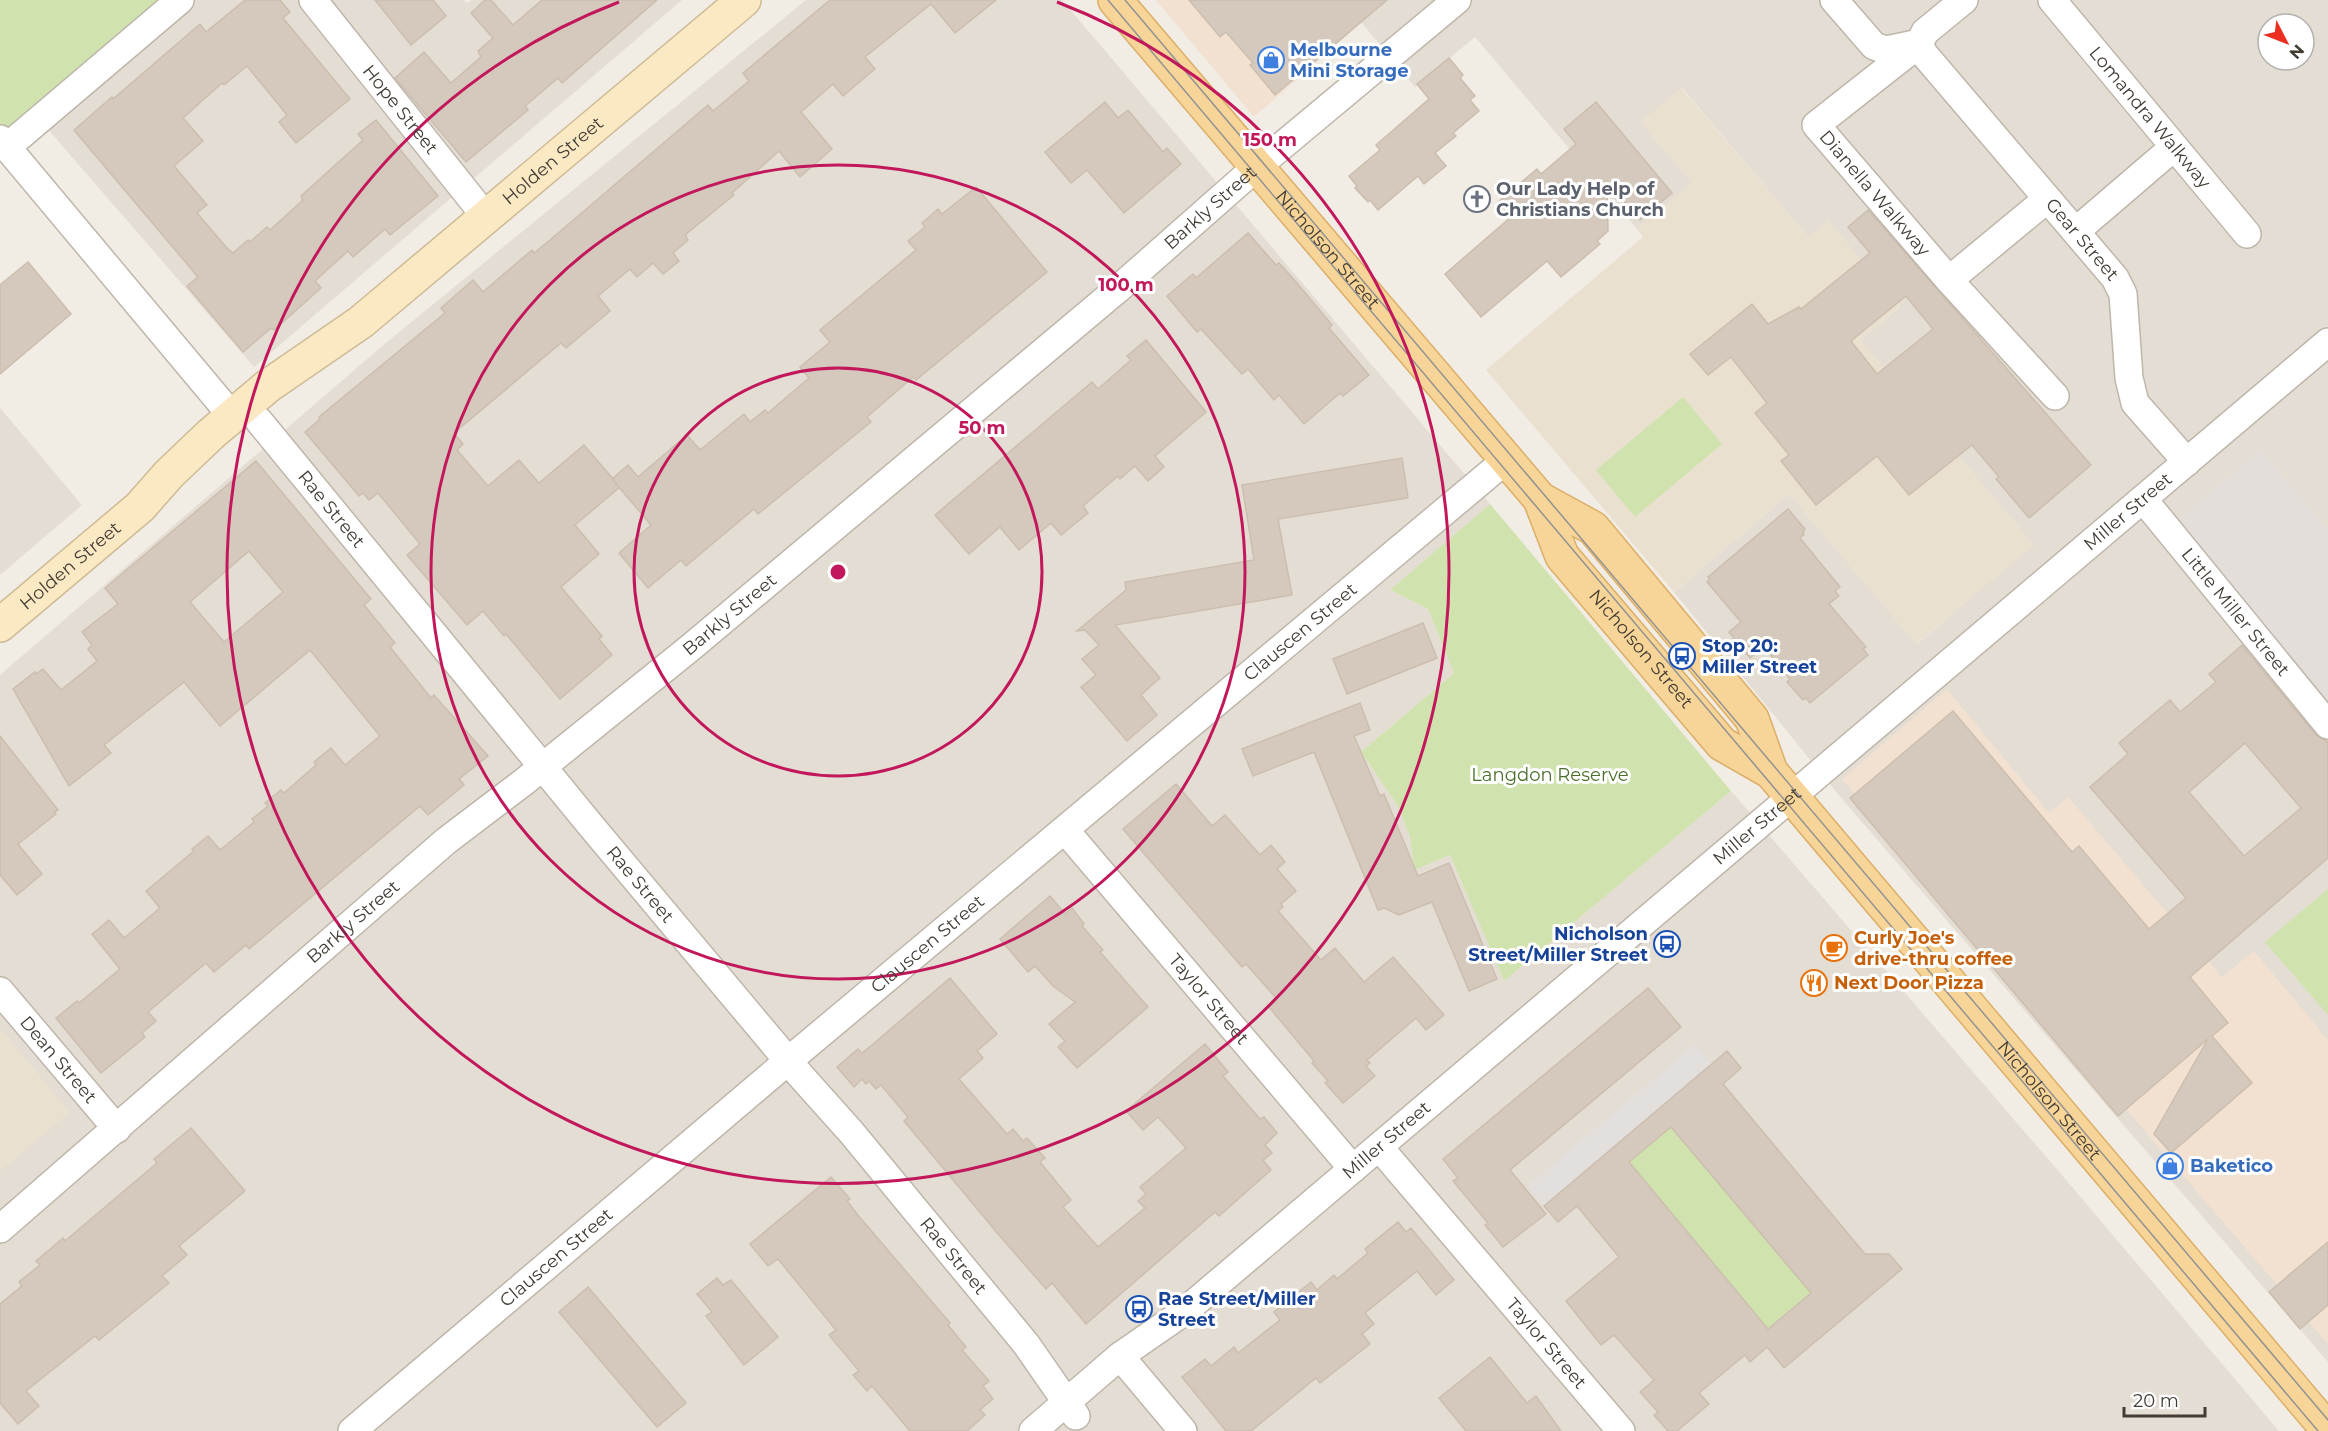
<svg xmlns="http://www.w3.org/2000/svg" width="2328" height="1431" font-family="Montserrat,sans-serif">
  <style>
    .residential { fill: #e4ddd3; fill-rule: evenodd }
    .commercial { fill: #f2e1d0 }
    .industrial { fill: #e3ded9 }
    .education { fill: #e9e0cf }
    .green { fill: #d0e3af }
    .parking { fill: #e2dfdc }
    .building { fill: #d5c9bd; stroke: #ccbeae; stroke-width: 1.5; fill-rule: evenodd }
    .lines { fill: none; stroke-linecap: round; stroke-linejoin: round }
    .street-casing { stroke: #beb6aa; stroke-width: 30 }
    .secondary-casing { stroke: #cebb96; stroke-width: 36 }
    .primary-casing { stroke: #dbaf68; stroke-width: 36 }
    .street { stroke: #fff; stroke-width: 27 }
    .secondary { stroke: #fbe9c4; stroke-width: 33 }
    .primary { stroke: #f7d497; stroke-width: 33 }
    .tram { stroke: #939393; stroke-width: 1.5 }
    .ring { fill: none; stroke: #c2185b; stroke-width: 3 }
    .labels { text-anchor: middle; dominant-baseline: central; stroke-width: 6; stroke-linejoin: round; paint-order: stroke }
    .shop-label { font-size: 18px; font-weight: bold; fill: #366cbe; stroke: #fff; text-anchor: start }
    .street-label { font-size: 18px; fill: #423c34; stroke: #fff }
    .worship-label { font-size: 18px; font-weight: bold; fill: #5b616d; stroke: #fff; text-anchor: start }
    .transit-label { font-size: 18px; font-weight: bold; fill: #164399; stroke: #fff; text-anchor: start }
    .park-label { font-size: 18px; fill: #4c702c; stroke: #fff }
    .food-label { font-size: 18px; font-weight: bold; fill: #c56008; stroke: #fff; text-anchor: start }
    .centre { fill: #c2185b; stroke: #fff; stroke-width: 3 }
    .ring-label { font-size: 18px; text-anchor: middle; font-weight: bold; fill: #c2185b; stroke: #fff; stroke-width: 6; stroke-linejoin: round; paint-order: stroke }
  </style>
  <rect width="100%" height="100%" fill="#f1ece4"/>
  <g class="residential">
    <polygon points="168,0 464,0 467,3 472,0 682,0 254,367 33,112"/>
    <polygon points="806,0 1062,0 1490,504 1390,590 1428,609 1454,673 1361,752 1398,806 1410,837 1414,870 1450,855 1504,981 1731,791 2055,1167 2279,1431 0,1431 0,675 387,342"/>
    <path d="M1343 0H2328V1362L1842 799 1674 592 1789 494 1917 644 2033 544 1860 340 1900 307 1828 221 1808 237 1682 88 1641 122 1692 183 1637 229 1475 37 1415 87ZM2268 24H2304V60H2268Z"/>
    <polygon points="0,408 82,505 0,575"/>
  </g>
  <g class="commercial">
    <polygon points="1156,0 1343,0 1362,22 1254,117"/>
    <polygon points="1947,689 2049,813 2068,797 2222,977 2254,951 2328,1040 2328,1344 1842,779"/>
  </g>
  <polygon class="industrial" points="2261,450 2328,530 2328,709 2173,524"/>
  <g class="education">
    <polygon points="1681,88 1808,237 1828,220 1900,306 1861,340 2034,545 1916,644 1789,494 1674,592 1486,370 1643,237 1637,229 1692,183 1641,122"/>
    <polygon points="0,1028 70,1112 0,1171"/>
  </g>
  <g class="green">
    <polygon points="0,0 167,0 0,140"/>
    <polygon points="1683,397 1722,444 1635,517 1596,470"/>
    <polygon points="1490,504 1731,791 1504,981 1450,855 1414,870 1410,837 1398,806 1361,752 1454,673 1428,609 1390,590"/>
    <polygon points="2328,889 2328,1015 2265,942"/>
    <polygon points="1644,1121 1671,1127 1811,1293 1768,1329 1629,1162 1626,1136"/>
  </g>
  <polygon class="parking" points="1695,1044 1712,1064 1727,1051 1741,1068 1659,1137 1644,1121 1627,1136 1641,1153 1558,1222 1527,1186"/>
  <g class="building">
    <polygon points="245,0 280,0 290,12 283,18 350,99 296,143 279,122 287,115 247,66 224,85 222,83 183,118 203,141 174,166 207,205 197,213 227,248 233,253 248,240 250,242 267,227 270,230 303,200 301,196 363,140 358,134 376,120 438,196 390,235 385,229 353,257 348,251 315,281 321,288 274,330 271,328 243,352 187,286 198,277 74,130 112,97 113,99 200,24 206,32"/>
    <polygon points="375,0 433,0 446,16 411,45"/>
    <polygon points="485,0 491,0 513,25 542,0 657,0 562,83 558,78 525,106 528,110 466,162 395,78 424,52 451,83 481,57 478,51 493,38 471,13"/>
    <polygon points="830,0 996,0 955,33 931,4 865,57 875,69 843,96 833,84 801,112 832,149 800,177 779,151 732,193 734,195 685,235 688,240 673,253 679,261 663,274 653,263 637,277 630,269 598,296 610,311 566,348 561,343 454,433 463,444 457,450 488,486 519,460 539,483 584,445 620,487 575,525 599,554 561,587 602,636 599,639 612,655 560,699 506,634 504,636 483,611 467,625 407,555 420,544 378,493 369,500 363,493 359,496 305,432 320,419 319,417 445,313 441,308 473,280 483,292 532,250 534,253 550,240 708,105 713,111 749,81 743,73"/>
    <polygon points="1189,0 1387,0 1275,95 1250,65 1253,63 1226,32 1220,37"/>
    <polygon points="1449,58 1463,75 1460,78 1475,96 1470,100 1479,111 1453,133 1456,136 1435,153 1446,166 1424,184 1418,176 1378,210 1370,200 1368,202 1355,188 1357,186 1349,176 1380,150 1376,145 1429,99 1417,84"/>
    <polygon points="1105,102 1118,118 1128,110 1163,152 1167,148 1181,164 1124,213 1087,170 1071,183 1045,152"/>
    <polygon points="1596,102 1672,193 1640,220 1607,181 1608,231 1597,241 1600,244 1561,277 1547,261 1481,317 1445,274 1511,217 1498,202 1537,169 1541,174 1576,144 1564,129"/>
    <polygon points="976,187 1047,272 916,380 913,377 867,417 871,422 758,514 754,509 686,566 681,560 648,588 619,553 651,525 612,479 628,465 638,477 687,435 700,450 744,414 750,422 765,410 768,413 809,378 800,367 830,342 820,330 916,250 908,241 925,227 922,223 938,209 942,214"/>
    <path d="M1868 210 2091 465 2029 518 1996 479 1999 477 1972 445 1909 495 1877 456 1816 505 1781 461 1789 455 1755 413 1767 403 1731 357 1708 375 1690 354 1752 304 1768 324 1799 307 1801 309 1870 253 1848 227ZM1906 296 1933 329 1877 374 1851 341Z"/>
    <polygon points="1248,233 1276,265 1279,263 1296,282 1332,325 1329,328 1369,375 1343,396 1340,393 1304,424 1279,395 1274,400 1248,369 1242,374 1201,329 1197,332 1167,296 1193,274 1196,278"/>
    <polygon points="28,262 71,314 0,374 0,285"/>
    <polygon points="1146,340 1206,412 1155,456 1164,467 1148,481 1135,466 1120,479 1118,476 1083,506 1088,513 1061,535 1051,523 1019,550 1000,527 969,554 935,515 1092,382 1098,389 1131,360 1127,356"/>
    <polygon points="1402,458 1408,498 1278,519 1292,595 1115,625 1160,678 1141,695 1157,715 1127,741 1081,687 1096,675 1082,659 1099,645 1085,630 1077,631 1126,590 1125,582 1254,560 1242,485"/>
    <path d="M256 461 371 599 364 605 395 643 390 647 431 698 434 695 488 756 459 779 464 785 428 815 420 806 249 949 246 945 214 972 206 963 148 1012 156 1021 142 1033 145 1037 101 1073 56 1018 77 1001 79 1003 120 969 92 934 109 920 124 938 160 908 146 891 194 851 192 849 208 836 220 850 254 822 252 819 268 806 265 803 281 790 284 793 316 765 314 762 331 748 345 765 380 736 310 650 220 726 184 682 104 745 111 753 69 786 13 689 35 672 36 674 43 669 61 690 97 661 88 649 92 645 82 632 118 604 105 588ZM249 551 283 592 224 642 190 602Z"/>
    <polygon points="1788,509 1805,529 1803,532 1804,534 1800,538 1840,587 1835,591 1839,596 1829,604 1866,647 1863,649 1868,655 1810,703 1806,698 1803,700 1787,682 1790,679 1764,647 1750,658 1729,632 1741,622 1707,582 1710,579 1708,577"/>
    <polygon points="1423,623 1437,658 1347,694 1333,659"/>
    <path d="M2242 645 2316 735 2328 742V858L2190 977 2228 1023 2212 1036 2252 1083 2171 1153 2154 1134 2208 1039 2118 1116 1850 798 1953 711 2072 852 2079 846 2149 929 2186 898 2090 787 2128 754 2119 743 2170 700 2180 712 2216 682 2209 674ZM2245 743 2301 808 2244 856 2189 792Z"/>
    <polygon points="1360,703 1370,730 1354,736 1380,796 1384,794 1418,876 1449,863 1497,979 1469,991 1432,902 1399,915 1384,908 1378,910 1314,752 1253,776 1242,749"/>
    <polygon points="0,736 58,810 54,812 56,814 18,844 42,874 17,895 0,875"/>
    <polygon points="1176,784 1212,826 1225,815 1260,855 1271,845 1285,862 1277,869 1296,891 1281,904 1283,907 1278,911 1321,960 1335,948 1364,982 1393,957 1444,1015 1426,1030 1416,1018 1367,1060 1370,1063 1366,1066 1375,1076 1343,1103 1325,1083 1328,1081 1312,1063 1314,1061 1269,1007 1278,1000 1246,964 1242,967 1123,829"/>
    <polygon points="1050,896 1065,914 1072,908 1084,924 1082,926 1103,950 1100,952 1148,1007 1077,1068 1058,1047 1065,1041 1049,1024 1075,1002 1053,986 1035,966 1028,972 1000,939"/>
    <polygon points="950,978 997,1034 977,1051 983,1058 959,1079 1007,1134 1013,1129 1023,1141 1027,1138 1045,1158 1040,1162 1071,1200 1063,1207 1098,1247 1145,1208 1138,1201 1146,1194 1140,1187 1186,1148 1158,1117 1143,1130 1126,1111 1205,1044 1228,1072 1223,1076 1260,1119 1264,1117 1277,1133 1265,1145 1272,1153 1263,1160 1271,1170 1219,1216 1215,1212 1086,1324 1052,1283 1046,1289 999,1235 904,1121 908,1117 881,1085 876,1089 869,1081 866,1084 862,1079 854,1087 837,1067 858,1049 862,1053 872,1045"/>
    <polygon points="1648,988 1681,1027 1510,1170 1546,1214 1503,1247 1485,1225 1488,1223 1453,1181 1458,1178 1443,1159"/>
    <path d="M1727 1051 1741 1068 1723 1084 1865 1254H1889L1902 1269 1784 1368 1767 1347 1750 1362 1745 1355 1699 1393 1709 1404 1677 1431H1668L1654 1415 1658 1412 1640 1392 1654 1380 1614 1335 1601 1345 1566 1301 1619 1257 1577 1206 1558 1222 1544 1206ZM1671 1127 1811 1293 1768 1329 1629 1162Z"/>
    <polygon points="191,1128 245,1191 179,1246 187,1255 162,1276 169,1283 99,1340 95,1336 26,1391 39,1406 18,1424 0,1403 0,1304 22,1286 19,1282 40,1265 36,1261 63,1238 65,1241 157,1163 154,1159"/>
    <polygon points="831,1177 850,1199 847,1201 857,1214 950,1323 948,1325 966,1347 962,1350 989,1381 983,1386 993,1399 980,1410 985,1415 967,1431 910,1431 872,1386 867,1391 853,1375 859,1371 829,1335 836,1330 778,1259 768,1266 750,1244"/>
    <polygon points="1398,1222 1406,1232 1411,1228 1454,1280 1436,1295 1417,1271 1365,1313 1374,1324 1362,1334 1370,1344 1320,1383 1316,1378 1251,1431 1226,1431 1182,1377 1205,1359 1211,1366 1234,1347 1238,1353 1280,1320 1274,1312 1311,1282 1317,1290 1334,1275 1337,1279 1368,1253 1365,1249"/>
    <polygon points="2328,1242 2328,1305 2300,1329 2269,1292"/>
    <polygon points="717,1278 723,1285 731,1280 778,1337 744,1365 706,1316 712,1312 697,1294"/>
    <polygon points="588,1287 686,1403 657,1427 559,1312"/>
    <polygon points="1490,1357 1527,1403 1536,1396 1561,1431 1466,1431 1439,1398"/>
  </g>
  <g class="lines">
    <defs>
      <g id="street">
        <path id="s1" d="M313 0 486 217"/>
        <polyline points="1834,0 1874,46 1886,50 1915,44"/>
        <path id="s2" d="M1964 0 1925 32 1919 44 1816 125 1949 280 2055 396"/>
        <path id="s3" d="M2052 0 2247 234"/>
        <path id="s4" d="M1919 44 1924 54 2115 278 2123 294 2129 378 2135 403 2187 462"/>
        <polyline points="0,139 232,416"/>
        <polyline points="7,147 180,0"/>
        <polyline points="2076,231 2174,147"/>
        <polyline points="1949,280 2047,199"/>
        <path id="s5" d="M259 421 592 827 800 1075 851 1132 1026 1344 1076 1416"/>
        <path id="s6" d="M2143 499 2328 725"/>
        <path id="s7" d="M1065 830 1353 1169"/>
        <path id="s8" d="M0 991 117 1129"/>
        <path id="s9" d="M1379 1147 1621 1431"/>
        <path id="s10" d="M0 1229 446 841 525 781 690 648 1118 289 1253 170 1457 0"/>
        <polyline points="1120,1356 1183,1431"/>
        <path id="s11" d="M352 1431 788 1061 1506 460"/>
        <path id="s12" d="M1033 1431 1120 1356 1185 1311 2328 342"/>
      </g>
      <g id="secondary">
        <path id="s13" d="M0 625 140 507 169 474 211 434 268 386 361 322 744 0"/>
      </g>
      <g id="primary">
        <path id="s14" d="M1115 0 1540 499 1593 528 1752 719 1771 772"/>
        <path id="s15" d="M1540 499 1562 556 1722 744 1771 772 2328 1430"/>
      </g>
    </defs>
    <use href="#street" class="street-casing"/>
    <use href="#secondary" class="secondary-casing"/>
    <use href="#primary" class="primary-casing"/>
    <use href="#street" class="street"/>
    <use href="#secondary" class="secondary"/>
    <use href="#primary" class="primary"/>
    <g class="tram">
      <polyline points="1108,0 2318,1431"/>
      <polyline points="1125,0 2328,1420"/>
    </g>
  </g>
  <g class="ring">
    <circle cx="838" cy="572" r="204"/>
    <circle cx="838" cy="572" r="407"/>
    <path d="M1057 2A611 611 0 1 1 619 2"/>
  </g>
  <defs>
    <symbol id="shop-ring" viewBox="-11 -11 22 22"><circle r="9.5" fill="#fff" stroke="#3f7fe0" stroke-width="1.5"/><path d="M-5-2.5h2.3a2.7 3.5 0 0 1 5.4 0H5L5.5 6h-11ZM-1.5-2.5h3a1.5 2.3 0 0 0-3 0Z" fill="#3f7fe0"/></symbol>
    <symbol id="church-ring" viewBox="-11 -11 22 22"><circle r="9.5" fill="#fff" stroke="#6b7280" stroke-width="1.5"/><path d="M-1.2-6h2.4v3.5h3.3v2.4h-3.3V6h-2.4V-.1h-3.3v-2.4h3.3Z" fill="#6b7280"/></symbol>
    <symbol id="bus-ring" viewBox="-11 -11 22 22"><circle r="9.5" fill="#fff" stroke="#1a4fb4" stroke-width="1.5"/><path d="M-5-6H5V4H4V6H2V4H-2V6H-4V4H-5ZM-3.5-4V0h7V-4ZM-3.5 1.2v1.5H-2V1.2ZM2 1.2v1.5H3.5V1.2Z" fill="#1a4fb4"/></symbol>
    <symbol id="cafe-ring" viewBox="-11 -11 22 22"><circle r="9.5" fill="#fff" stroke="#e8710a" stroke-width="1.5"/><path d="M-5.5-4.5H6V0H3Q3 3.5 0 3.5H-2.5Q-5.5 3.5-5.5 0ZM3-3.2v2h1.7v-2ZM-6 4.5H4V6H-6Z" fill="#e8710a"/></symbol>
    <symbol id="restaurant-ring" viewBox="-11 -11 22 22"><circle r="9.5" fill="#fff" stroke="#e8710a" stroke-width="1.5"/><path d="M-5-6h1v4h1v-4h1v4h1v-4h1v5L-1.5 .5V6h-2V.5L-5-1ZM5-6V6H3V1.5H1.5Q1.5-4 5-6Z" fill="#e8710a"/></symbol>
  </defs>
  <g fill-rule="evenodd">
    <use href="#shop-ring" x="1256" y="45" width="30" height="30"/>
    <use href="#church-ring" x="1462" y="184" width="30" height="30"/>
    <use href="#bus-ring" x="1667" y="641" width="30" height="30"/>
    <use href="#bus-ring" x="1652" y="929" width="30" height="30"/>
    <use href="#cafe-ring" x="1819" y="933" width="30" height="30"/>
    <use href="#restaurant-ring" x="1799" y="968" width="30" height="30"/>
    <use href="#shop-ring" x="2155" y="1151" width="30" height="30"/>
    <use href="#bus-ring" x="1124" y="1294" width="30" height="30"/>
  </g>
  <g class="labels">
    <g class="shop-label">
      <text x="1290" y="50">Melbourne<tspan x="1290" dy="21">Mini Storage</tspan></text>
      <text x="2190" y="1166">Baketico</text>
    </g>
    <g class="street-label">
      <text stroke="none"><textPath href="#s1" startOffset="140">Hope Street</textPath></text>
      <text stroke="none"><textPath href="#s3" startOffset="153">Lomandra Walkway</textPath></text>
      <text stroke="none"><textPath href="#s13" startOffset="723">Holden Street</textPath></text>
      <text stroke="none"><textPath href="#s2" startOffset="285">Dianella Walkway</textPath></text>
      <text stroke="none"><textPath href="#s10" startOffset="1584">Barkly Street</textPath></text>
      <text stroke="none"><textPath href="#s4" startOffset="255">Gear Street</textPath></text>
      <text stroke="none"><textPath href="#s14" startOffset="328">Nicholson Street</textPath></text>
      <text stroke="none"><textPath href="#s5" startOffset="114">Rae Street</textPath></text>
      <text stroke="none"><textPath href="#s12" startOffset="1430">Miller Street</textPath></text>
      <text stroke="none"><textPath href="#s13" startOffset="92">Holden Street</textPath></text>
      <text stroke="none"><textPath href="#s6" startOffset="146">Little Miller Street</textPath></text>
      <text stroke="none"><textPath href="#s10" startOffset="954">Barkly Street</textPath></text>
      <text stroke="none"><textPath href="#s11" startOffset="1240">Clauscen Street</textPath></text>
      <text stroke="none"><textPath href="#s15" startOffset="183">Nicholson Street</textPath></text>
      <text stroke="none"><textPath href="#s12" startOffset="944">Miller Street</textPath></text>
      <text stroke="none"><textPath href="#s5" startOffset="600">Rae Street</textPath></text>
      <text stroke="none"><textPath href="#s10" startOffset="468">Barkly Street</textPath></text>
      <text stroke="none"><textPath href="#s11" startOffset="754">Clauscen Street</textPath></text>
      <text stroke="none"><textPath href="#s7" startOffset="222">Taylor Street</textPath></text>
      <text stroke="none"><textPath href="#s8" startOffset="90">Dean Street</textPath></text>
      <text stroke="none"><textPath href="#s15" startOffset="795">Nicholson Street</textPath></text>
      <text stroke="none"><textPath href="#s12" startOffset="458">Miller Street</textPath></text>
      <text stroke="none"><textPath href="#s5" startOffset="1086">Rae Street</textPath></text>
      <text stroke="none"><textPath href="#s11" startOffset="268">Clauscen Street</textPath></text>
      <text stroke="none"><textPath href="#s9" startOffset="258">Taylor Street</textPath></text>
    </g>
    <g class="worship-label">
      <text x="1496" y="189">Our Lady Help of<tspan x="1496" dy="21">Christians Church</tspan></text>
    </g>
    <g class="transit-label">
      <text x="1702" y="646">Stop 20:<tspan x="1702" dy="21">Miller Street</tspan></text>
      <text x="1648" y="934" text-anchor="end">Nicholson<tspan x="1648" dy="21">Street/Miller Street</tspan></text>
      <text x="1158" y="1299">Rae Street/Miller<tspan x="1158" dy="21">Street</tspan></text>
    </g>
    <g class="park-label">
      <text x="1550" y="775">Langdon Reserve</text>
    </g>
    <g class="food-label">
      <text x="1854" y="938">Curly Joe's<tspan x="1854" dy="21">drive-thru coffee</tspan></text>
      <text x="1834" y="983">Next Door Pizza</text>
    </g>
  </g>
  <circle cx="838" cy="572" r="9" class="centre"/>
  <g class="ring-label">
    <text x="1270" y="146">150 m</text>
    <text x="1126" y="291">100 m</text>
    <text x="982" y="434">50 m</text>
  </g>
  <g transform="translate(2286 42) rotate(132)"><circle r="28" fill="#ffffff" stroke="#b3b1ae" stroke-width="1.5"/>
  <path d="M0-4.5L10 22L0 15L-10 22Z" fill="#ec2e20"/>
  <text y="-9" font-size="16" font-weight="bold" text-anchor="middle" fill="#423c34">N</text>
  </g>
  <path d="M2124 1407v9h81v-9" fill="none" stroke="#423c34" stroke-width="3"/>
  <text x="2133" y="1407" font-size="18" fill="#423c34" stroke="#ffffff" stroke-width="4.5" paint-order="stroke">20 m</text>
</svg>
